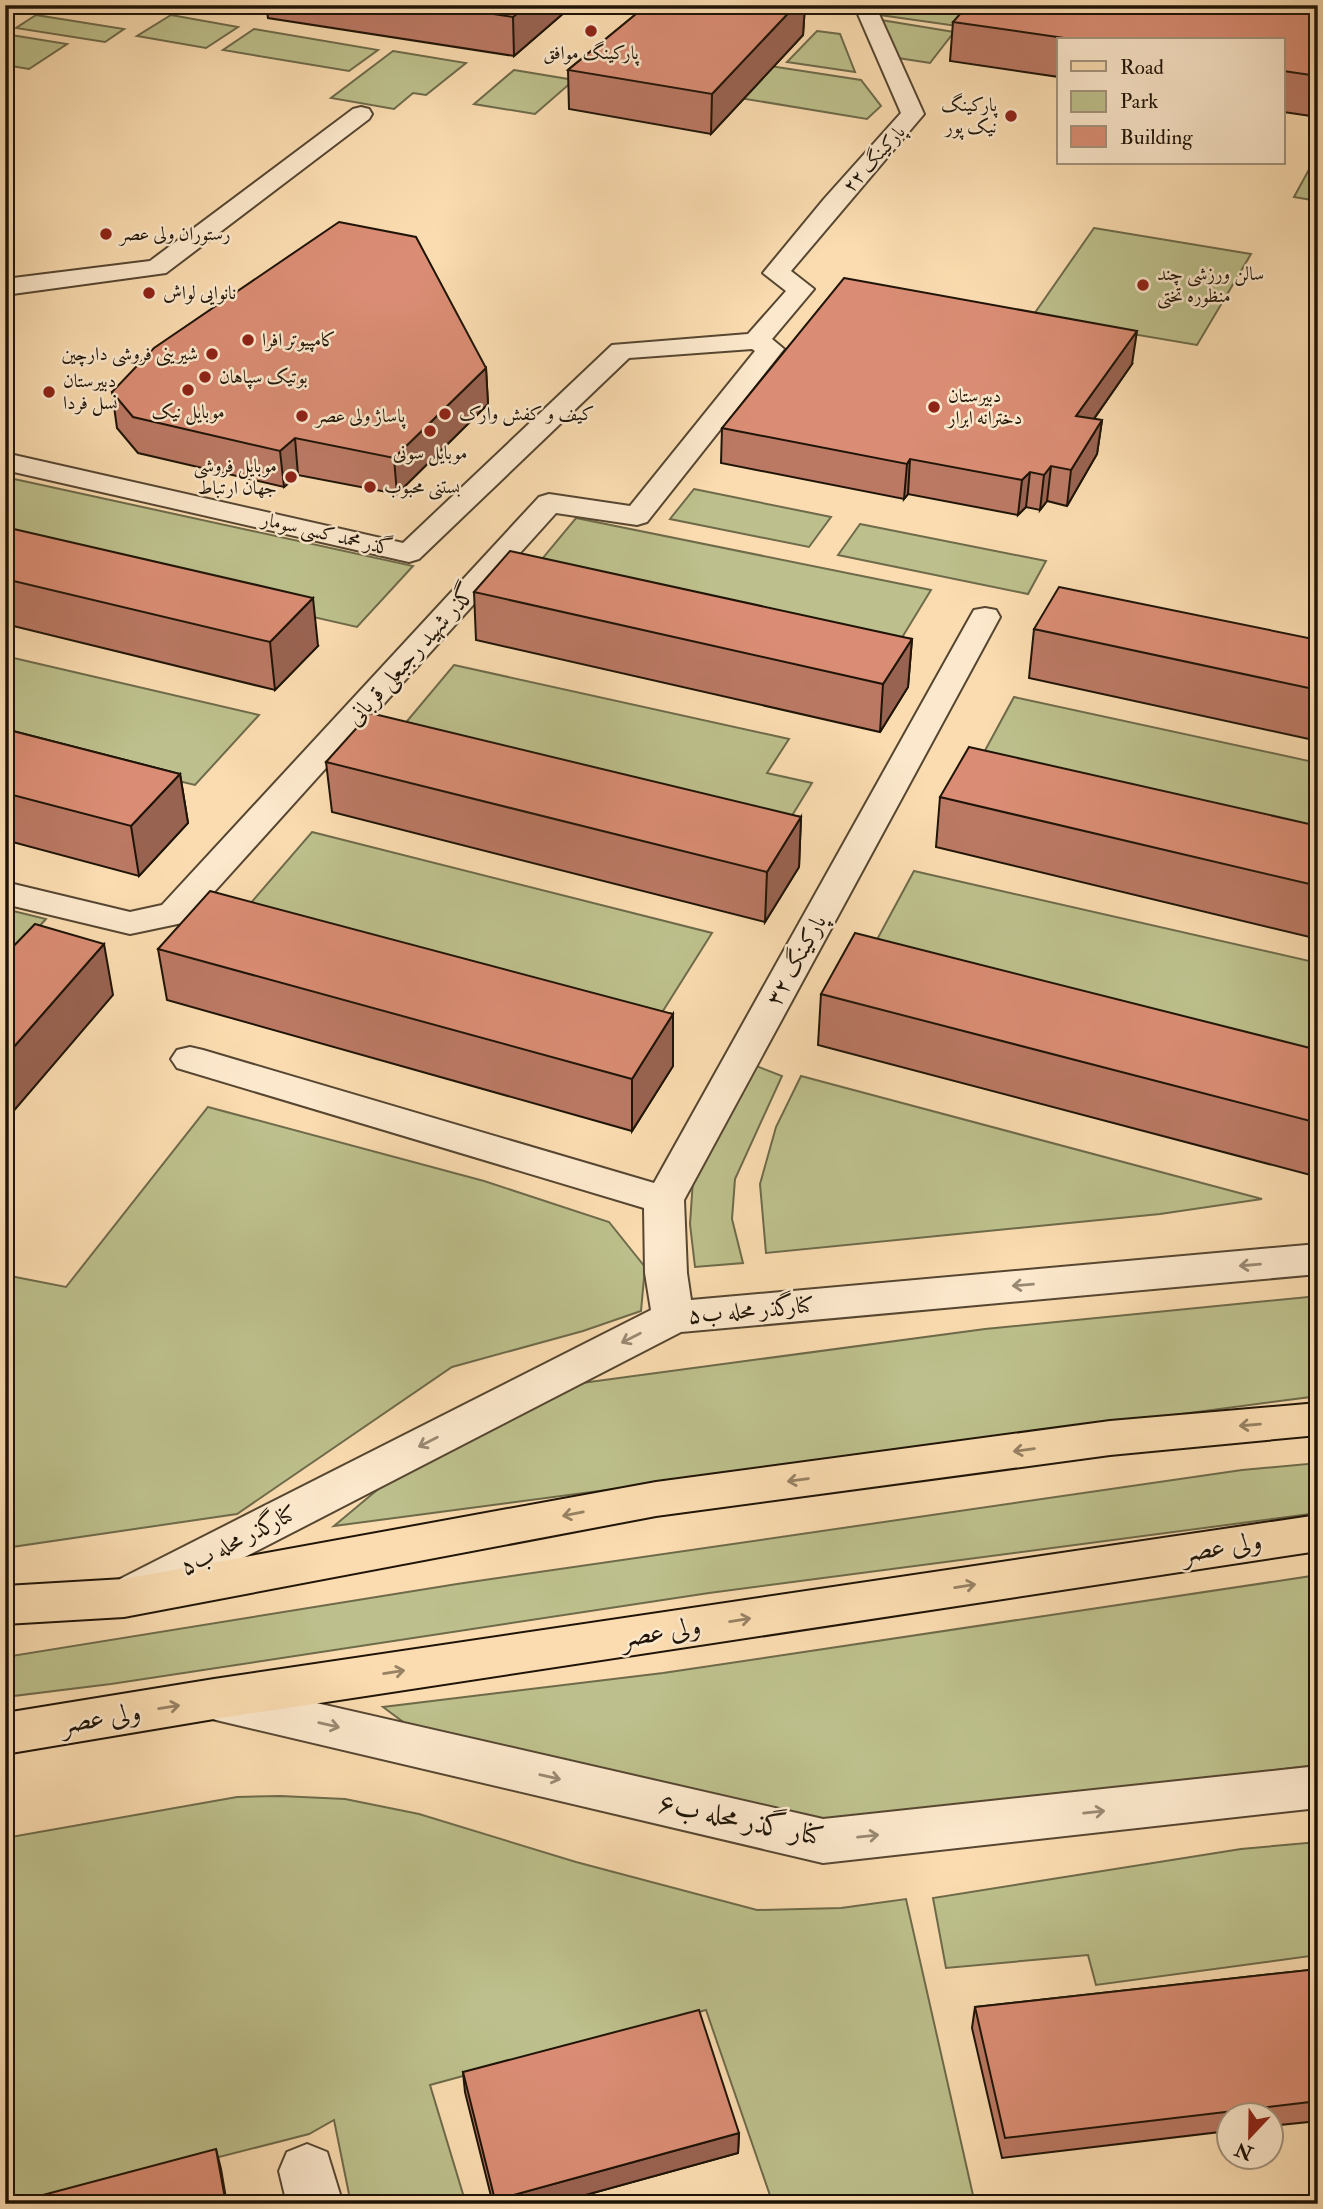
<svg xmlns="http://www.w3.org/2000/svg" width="1323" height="2209" font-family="'IM FELL Double Pica',Amiri,serif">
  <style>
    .green { fill: #bdc08c; stroke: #6e6a4a; stroke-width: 2 }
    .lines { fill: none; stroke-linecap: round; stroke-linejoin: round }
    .minor-casing { stroke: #564631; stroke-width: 4 }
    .major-casing { stroke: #1f1407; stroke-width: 4 }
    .minor { fill: #fce8cc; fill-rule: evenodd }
    .major { fill: #fadcb0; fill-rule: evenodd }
    .wall { fill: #bb7964; stroke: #1f1407; stroke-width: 2 }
    .shaded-wall { fill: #996351; stroke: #1f1407; stroke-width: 2 }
    .building { fill: #da8d74; stroke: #1f1407; stroke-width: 2 }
    .oneway { stroke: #998973 }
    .oneway2 { stroke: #978264 }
    .poi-dot { fill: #8f2418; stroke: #fce8cc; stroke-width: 2.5 }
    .labels { text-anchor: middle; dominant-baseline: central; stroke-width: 5; stroke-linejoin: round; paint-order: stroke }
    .far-poi-label { font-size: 19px; fill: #1f1407; stroke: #fce8cc; text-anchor: start }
    .far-street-label { font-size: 19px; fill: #1f1407; stroke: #fce8cc }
    .street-label { font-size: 23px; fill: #1f1407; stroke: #fce8cc }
    .near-street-label { font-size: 28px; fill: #1f1407; stroke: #fce8cc }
  </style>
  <rect width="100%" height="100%" fill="#fadcb0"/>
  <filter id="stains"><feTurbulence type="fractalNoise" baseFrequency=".00286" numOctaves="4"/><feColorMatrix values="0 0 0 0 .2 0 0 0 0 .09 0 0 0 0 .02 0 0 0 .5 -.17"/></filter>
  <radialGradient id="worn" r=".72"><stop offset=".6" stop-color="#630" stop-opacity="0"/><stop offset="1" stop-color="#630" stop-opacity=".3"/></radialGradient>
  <g class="green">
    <polygon points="876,5 979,5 957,26 880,15"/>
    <polygon points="36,15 124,29 105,42 16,28"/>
    <polygon points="171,15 238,27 206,48 137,36"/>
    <polygon points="881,20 954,32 930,63 898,58"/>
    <polygon points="254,29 378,50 349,71 223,50"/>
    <polygon points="817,31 840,34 855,72 787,62"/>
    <polygon points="5,34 67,44 29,69 5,65"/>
    <polygon points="628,44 861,80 881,106 867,119 595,74"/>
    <polygon points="393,51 466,63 426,95 413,93 394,109 331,98"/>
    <polygon points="514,70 574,80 535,114 474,104"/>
    <polygon points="1318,153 1318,201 1294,197"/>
    <polygon points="1094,228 1251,254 1197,345 1032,317"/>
    <polygon points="5,477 413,566 357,627 5,547"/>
    <polygon points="694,489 831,517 809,547 670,519"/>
    <polygon points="576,518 931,590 892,654 527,577"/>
    <polygon points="860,524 1046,561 1028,594 838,555"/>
    <polygon points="5,656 259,715 195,785 5,740"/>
    <polygon points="454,665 789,739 767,773 812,783 788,822 398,732"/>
    <polygon points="1014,697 1318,763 1318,847 975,769"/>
    <polygon points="312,832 712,933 656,1022 243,912"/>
    <polygon points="914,871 1318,963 1318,1066 867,958"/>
    <polygon points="5,909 46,919 5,964"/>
    <polygon points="746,1062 782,1076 735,1179 732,1219 743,1263 695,1267 690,1224 693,1180"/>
    <polygon points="801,1076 1262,1199 1160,1214 766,1253 760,1184 776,1127"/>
    <polygon points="208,1107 484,1181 609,1222 645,1267 641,1311 583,1331 452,1367 237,1514 5,1548 5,1275 66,1287"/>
    <polygon points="1318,1296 1318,1396 334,1526 395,1475 582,1383 985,1329"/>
    <polygon points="1318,1463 1318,1513 709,1593 111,1684 5,1697 5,1657 457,1584 1242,1470"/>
    <polygon points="1318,1575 1318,1765 810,1825 406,1724 383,1707 663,1673"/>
    <polygon points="280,1796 345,1799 419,1814 576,1862 757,1910 841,1908 906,1899 975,2204 773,2204 706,2010 430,2085 466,2204 351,2204 334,2120 309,2134 36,2204 5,2204 5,1838 237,1797"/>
    <polygon points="1318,1842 1318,1955 1096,1985 1088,1955 946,1968 933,1898 1241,1849"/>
  </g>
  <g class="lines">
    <defs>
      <g id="minor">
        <polygon points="854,5 875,5 924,114 791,271 814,289 772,339 784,349 647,522 637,525 556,513 187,922 130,934 5,904 5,882 130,912 162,905 539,497 549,494 630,506 755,351 752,349 629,358 419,559 409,562 5,470 5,453 403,543 612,345 748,334 786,291 763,273 824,199 901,113"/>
        <polygon points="361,107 369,109 372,114 369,119 166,273 5,295 5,279 150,261 353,109"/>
        <polygon points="985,608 996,610 1000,617 684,1200 687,1273 691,1300 1318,1244 1318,1274 681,1332 152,1605 136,1611 120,1605 113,1592 120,1579 651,1310 645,1273 644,1208 177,1068 171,1059 177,1050 190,1047 203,1050 654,1183 970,617 974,610"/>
        <polygon points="216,1680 823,1819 1318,1766 1318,1808 823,1863 216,1720 199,1714 192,1700 199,1686"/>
        <polygon points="307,2144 327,2152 343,2204 287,2204 279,2171 287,2152"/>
      </g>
      <g id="major">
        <polygon points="1318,1403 1318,1435 1110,1455 656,1516 124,1617 5,1624 5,1586 124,1579 656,1482 1110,1421"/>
        <polygon points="1318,1515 1318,1551 214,1719 5,1754 5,1713 214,1679"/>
      </g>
    </defs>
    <use href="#minor" class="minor-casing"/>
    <use href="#major" class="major-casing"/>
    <use href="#minor" class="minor"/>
    <use href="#major" class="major"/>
  </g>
  <g class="wall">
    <polygon points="266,5 573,5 514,56 268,18"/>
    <polygon points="647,5 805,5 803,35 711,134 569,109 568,70"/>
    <polygon points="1318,5 1318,117 1283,112 1283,40 1059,40 1059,77 950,61 953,22"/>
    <polygon points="1132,364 1094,419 1102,420 1097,454 1067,506 1047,501 1040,510 1026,507 1018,515 908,494 904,499 721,463 722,428"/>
    <polygon points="486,368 488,404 397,494 298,475 284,487 138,453 117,428 112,392"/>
    <polygon points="5,527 318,646 275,690 5,624"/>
    <polygon points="474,592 912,639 908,687 880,732 476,640"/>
    <polygon points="1034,629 1318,640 1318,741 1029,678"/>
    <polygon points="5,729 180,774 188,823 139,876 5,840"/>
    <polygon points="326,762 801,817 799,867 765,922 332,812"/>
    <polygon points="940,797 1318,826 1318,939 936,847"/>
    <polygon points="158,949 673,1014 673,1066 632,1131 167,1000"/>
    <polygon points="821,994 1318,1050 1318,1177 818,1045"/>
    <polygon points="1318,1969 1318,2121 1270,2126 1270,2115 1228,2115 1228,2131 1002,2158 972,2028 975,2007"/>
    <polygon points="463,2072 739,2133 738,2153 553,2204 493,2204 465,2092"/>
  </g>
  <g class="shaded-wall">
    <polygon points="527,5 573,5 514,56 513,17"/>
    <polygon points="796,5 805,5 803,35 711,134 712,94"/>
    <polygon points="1137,331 1132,364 1072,450 1076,416"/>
    <polygon points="486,368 488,404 397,494 394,458"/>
    <polygon points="1102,420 1097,454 1067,506 1071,470"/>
    <polygon points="295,438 298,475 284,487 280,451"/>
    <polygon points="910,459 908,494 904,499 907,464"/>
    <polygon points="1051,466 1047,501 1040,510 1044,475"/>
    <polygon points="1030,472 1026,507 1018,515 1022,480"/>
    <polygon points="313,598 318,646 275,690 270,642"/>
    <polygon points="912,639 908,687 880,732 883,684"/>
    <polygon points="180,774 188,823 139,876 131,826"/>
    <polygon points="801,817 799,867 765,922 767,872"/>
    <polygon points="104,944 113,995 5,1121 5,1057"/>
    <polygon points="673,1014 673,1066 632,1131 632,1079"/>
    <polygon points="739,2133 738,2153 553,2204 495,2204 495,2200"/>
    <polygon points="216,2149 221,2169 227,2204 226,2204"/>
  </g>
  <g class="building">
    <polygon points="433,5 527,5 513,17"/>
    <polygon points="647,5 796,5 712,94 568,70"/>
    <polygon points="968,5 1318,5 1318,76 1283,71 1283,40 1078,40 953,22"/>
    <polygon points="339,222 416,237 486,368 394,458 295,438 280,451 133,417 112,392 154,348"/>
    <polygon points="844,278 1137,331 1076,416 1102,420 1071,470 1051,466 1044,475 1030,472 1022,480 910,459 907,464 722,428"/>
    <polygon points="5,527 313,598 270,642 5,579"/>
    <polygon points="510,551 912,639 883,684 474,592"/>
    <polygon points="1059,587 1318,640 1318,690 1034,629"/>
    <polygon points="370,713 801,817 767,872 326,762"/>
    <polygon points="5,729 180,774 131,826 5,793"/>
    <polygon points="969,747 1318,826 1318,886 940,797"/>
    <polygon points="210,891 673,1014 632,1079 158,949"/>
    <polygon points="35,924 104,944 5,1057 5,955"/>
    <polygon points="855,933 1318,1050 1318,1123 821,994"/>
    <polygon points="1318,1969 1318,2101 1005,2138 975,2007"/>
    <polygon points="699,2010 739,2133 495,2200 463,2072"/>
    <polygon points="216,2149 226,2204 9,2204"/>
  </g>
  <defs><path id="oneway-shaft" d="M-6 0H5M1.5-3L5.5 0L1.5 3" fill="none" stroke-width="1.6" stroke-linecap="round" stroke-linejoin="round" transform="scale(1.75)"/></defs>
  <g class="oneway">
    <use href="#oneway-shaft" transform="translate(1250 1265) rotate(175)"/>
    <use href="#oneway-shaft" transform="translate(1023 1285) rotate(175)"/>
    <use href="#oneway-shaft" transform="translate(631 1338) rotate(153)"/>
    <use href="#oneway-shaft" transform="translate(428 1442) rotate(153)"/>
    <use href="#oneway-shaft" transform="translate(329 1725) rotate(13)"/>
    <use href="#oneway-shaft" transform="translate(550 1777) rotate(13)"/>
    <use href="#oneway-shaft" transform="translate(1094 1812) rotate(-6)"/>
    <use href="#oneway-shaft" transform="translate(868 1836) rotate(-6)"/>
  </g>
  <g class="oneway2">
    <use href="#oneway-shaft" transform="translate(1250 1425) rotate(175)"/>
    <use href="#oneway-shaft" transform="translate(1024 1450) rotate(172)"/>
    <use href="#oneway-shaft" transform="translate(798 1480) rotate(172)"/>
    <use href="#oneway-shaft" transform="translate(573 1514) rotate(169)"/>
    <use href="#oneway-shaft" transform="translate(965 1586) rotate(-9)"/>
    <use href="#oneway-shaft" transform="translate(740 1620) rotate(-9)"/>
    <use href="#oneway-shaft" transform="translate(394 1672) rotate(-9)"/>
    <use href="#oneway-shaft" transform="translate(169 1707) rotate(-9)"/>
  </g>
  <g class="poi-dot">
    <circle cx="591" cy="31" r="7"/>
    <circle cx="1011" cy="116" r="7"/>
    <circle cx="106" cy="234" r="7"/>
    <circle cx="1143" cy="285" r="7"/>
    <circle cx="149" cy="293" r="7"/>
    <circle cx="248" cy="340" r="7"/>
    <circle cx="212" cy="354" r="7"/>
    <circle cx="205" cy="377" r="7"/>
    <circle cx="188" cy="390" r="7"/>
    <circle cx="49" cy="392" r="7"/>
    <circle cx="934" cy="407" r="7"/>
    <circle cx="445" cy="414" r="7"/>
    <circle cx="302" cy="416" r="7"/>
    <circle cx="430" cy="431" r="7"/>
    <circle cx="291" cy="477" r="7"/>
    <circle cx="370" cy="487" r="7"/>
  </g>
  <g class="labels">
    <g class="far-poi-label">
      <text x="591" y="53" text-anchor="middle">پارکینگ موافق</text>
      <text x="997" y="105" text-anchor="end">پارکینگ<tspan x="997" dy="22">نیک پور</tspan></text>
      <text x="120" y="234">رستوران ولی عصر</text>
      <text x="1157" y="274">سالن ورزشی چند<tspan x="1157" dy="22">منظوره تختی</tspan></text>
      <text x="163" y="293">نانوایی لواش</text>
      <text x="262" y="340">کامپیوتر افرا</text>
      <text x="198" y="354" text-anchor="end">شیرینی فروشی دارچین</text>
      <text x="219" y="377">بوتیک سپاهان</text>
      <text x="63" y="381">دبیرستان<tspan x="63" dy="22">نسل فردا</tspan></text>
      <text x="948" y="396">دبیرستان<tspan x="948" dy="22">دخترانه ابرار</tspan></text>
      <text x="188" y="412" text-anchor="middle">موبایل نیک</text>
      <text x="459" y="414">کیف و کفش وارک</text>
      <text x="316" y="416">پاساژ ولی عصر</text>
      <text x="430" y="453" text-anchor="middle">موبایل سونی</text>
      <text x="277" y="466" text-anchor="end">موبایل فروشی<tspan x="277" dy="22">جهان ارتباط</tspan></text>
      <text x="384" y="487">بستنی محبوب</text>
    </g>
    <g class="far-street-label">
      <text transform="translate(874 159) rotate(-48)">پارکینگ ۲۲</text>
      <text transform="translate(327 534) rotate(13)">گذر محمد کسی سومار</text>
    </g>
    <g class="street-label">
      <text transform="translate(411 655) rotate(-48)">گذر شهید رجبعلی قربانی</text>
      <text transform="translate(796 960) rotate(-61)">پارکینگ ۳۲</text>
      <text transform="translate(751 1310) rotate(-5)">کنارگذر محله ب۵</text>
      <text transform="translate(238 1540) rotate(-27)">کنارگذر محله ب۵</text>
    </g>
    <g class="near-street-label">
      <text transform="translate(1222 1547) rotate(-9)">ولی عصر</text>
      <text transform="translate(661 1632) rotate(-9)">ولی عصر</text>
      <text transform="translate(101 1718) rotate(-9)">ولی عصر</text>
      <text transform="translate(741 1820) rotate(12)">کنار گذر محله ب۶</text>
    </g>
  </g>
  <rect width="1323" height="2209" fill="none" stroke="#fadcb0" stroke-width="28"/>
  <rect x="7" y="7" width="1309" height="2195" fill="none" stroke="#1f1407" stroke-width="3.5"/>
  <rect x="14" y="14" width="1295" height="2181" fill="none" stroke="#1f1407" stroke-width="2"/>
  <rect x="1057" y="38" width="228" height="126" fill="#fce8cc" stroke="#a4937d" stroke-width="2"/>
  <rect x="1071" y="61" width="35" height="10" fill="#fadcb0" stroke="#a4937d" stroke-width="2"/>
  <text x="1120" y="74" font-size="21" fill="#1f1407">Road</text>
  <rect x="1071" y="91" width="35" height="21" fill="#bdc08c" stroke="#a4937d" stroke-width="2"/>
  <text x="1120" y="108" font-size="21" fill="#1f1407">Park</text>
  <rect x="1071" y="126" width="35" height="21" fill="#da8d74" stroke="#a4937d" stroke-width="2"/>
  <text x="1120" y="144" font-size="21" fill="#1f1407">Building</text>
  <g transform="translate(1250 2136) rotate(202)"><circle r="33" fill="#fce8cc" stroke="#a4937d" stroke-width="2"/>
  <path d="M0-5L12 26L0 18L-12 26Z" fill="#8f2418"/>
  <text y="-10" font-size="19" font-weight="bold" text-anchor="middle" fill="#1f1407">N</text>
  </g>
  <rect width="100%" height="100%" filter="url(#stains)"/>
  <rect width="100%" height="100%" fill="url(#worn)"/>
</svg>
